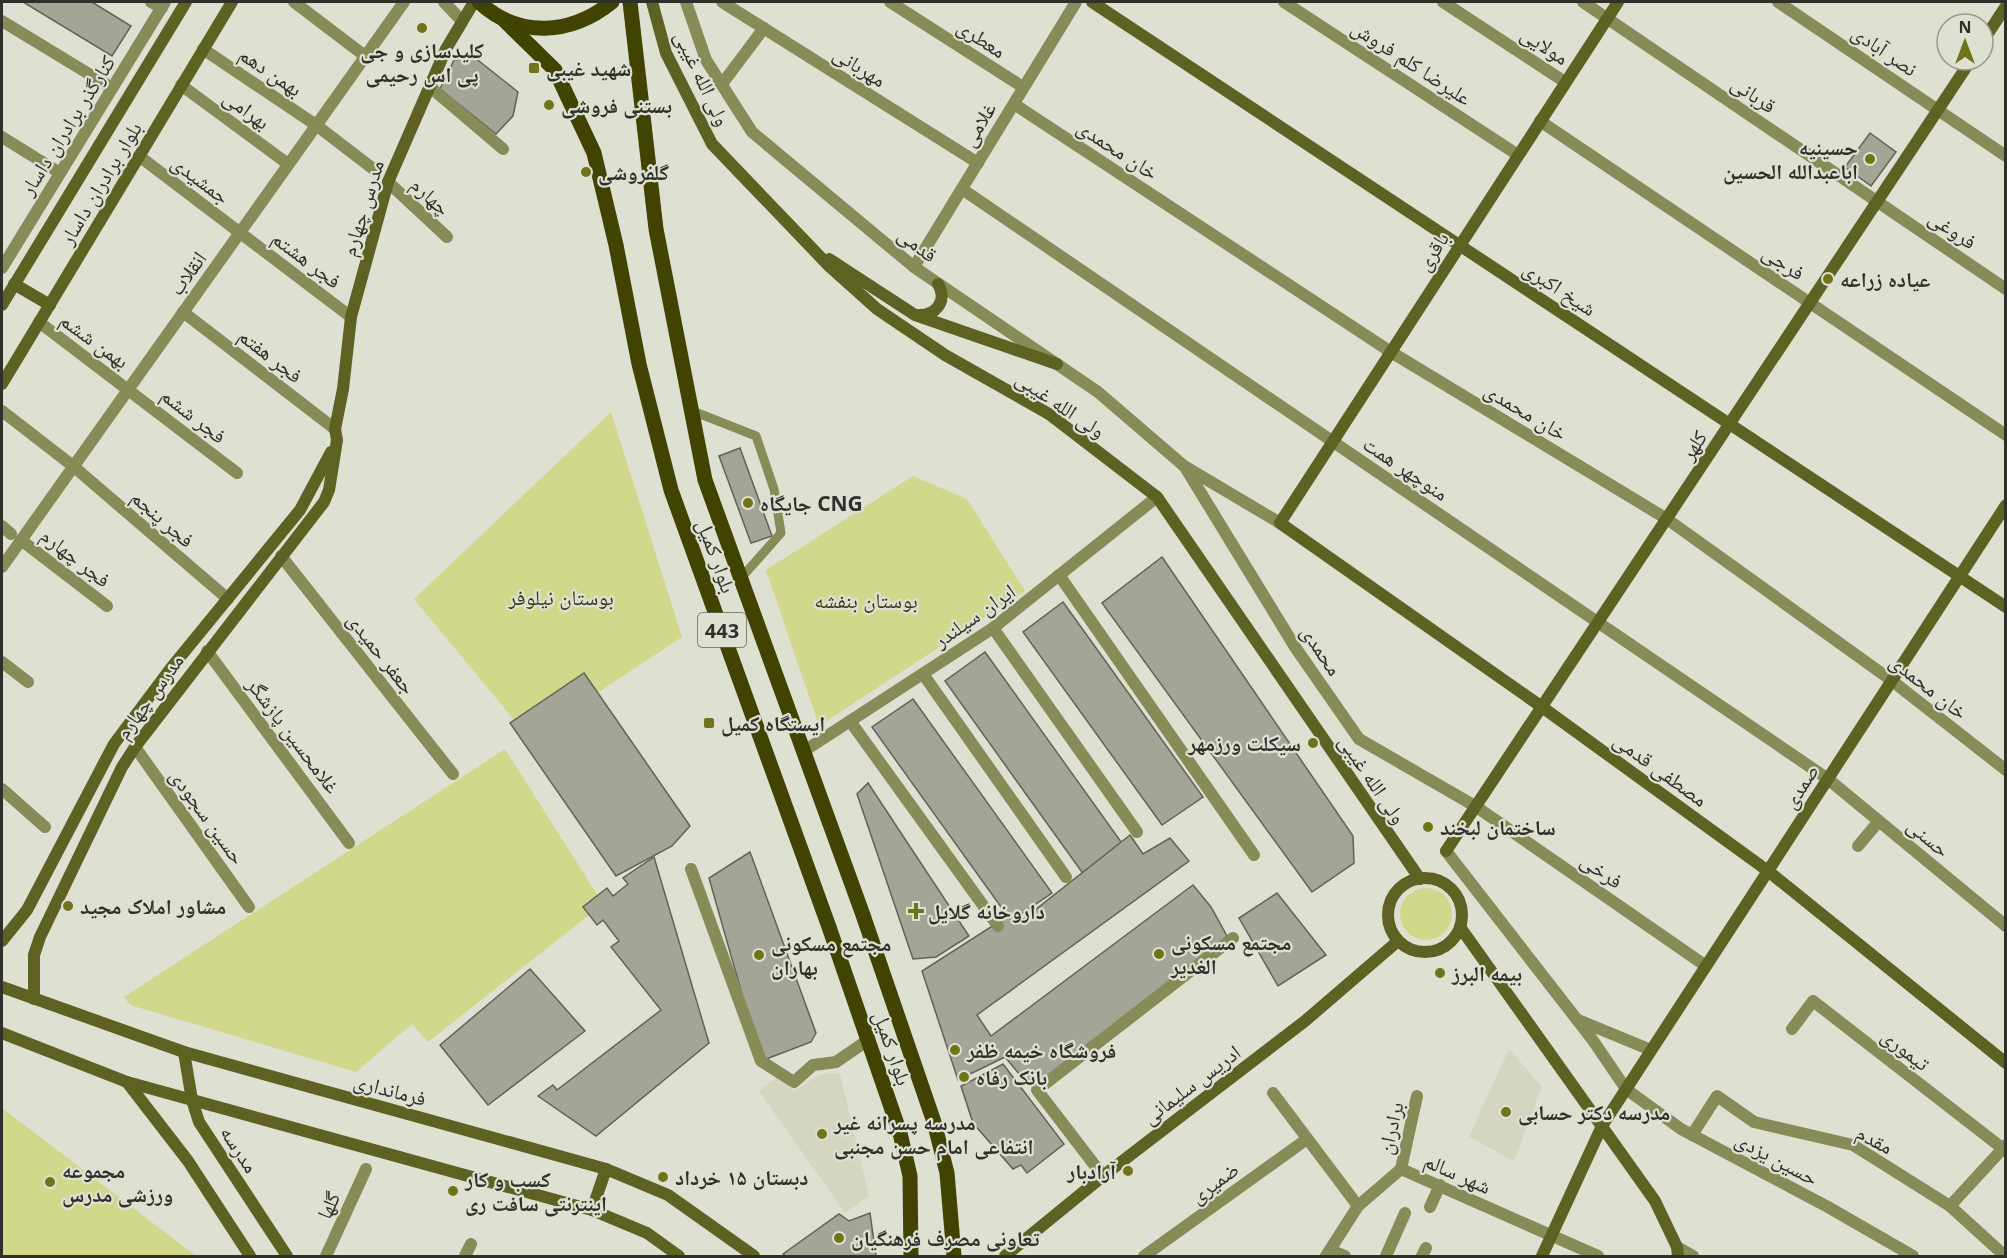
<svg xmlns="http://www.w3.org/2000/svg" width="2007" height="1258" font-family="'Open Sans','Noto Naskh Arabic',sans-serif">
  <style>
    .built { fill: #d4d6c0 }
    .green { fill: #d1d88c }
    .building { fill: #a3a597; stroke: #626356; stroke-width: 1.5 }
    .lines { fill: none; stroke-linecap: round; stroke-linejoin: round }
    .lane { stroke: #868b58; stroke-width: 9 }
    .street { stroke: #868b58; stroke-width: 12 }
    .secondary { stroke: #5d6121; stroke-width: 12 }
    .primary { stroke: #404302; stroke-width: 15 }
    .poi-dot { fill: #6f741b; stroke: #dee0d1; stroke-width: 2 }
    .labels { text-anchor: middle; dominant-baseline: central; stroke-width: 4.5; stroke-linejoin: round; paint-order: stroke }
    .shield { fill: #dee0d1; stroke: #64655c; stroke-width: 1.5 }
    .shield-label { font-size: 20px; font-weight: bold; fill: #2f302a }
    .street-label { font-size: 21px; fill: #2f302a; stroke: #dee0d1 }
    .poi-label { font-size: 21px; font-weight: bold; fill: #2f302a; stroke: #dee0d1; text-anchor: start }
    .park-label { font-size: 21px; fill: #363817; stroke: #dee0d1 }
  </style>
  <rect width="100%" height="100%" fill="#dee0d1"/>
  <g class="built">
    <polygon points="1509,1049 1542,1087 1514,1161 1469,1137"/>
    <polygon points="782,1073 793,1092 820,1074 840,1074 869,1196 845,1213 759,1091"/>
  </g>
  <g class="green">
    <polygon points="611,412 682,637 529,738 414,599"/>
    <polygon points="913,476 967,499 1025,591 819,726 766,570"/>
    <polygon points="505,749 603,904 428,1042 412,1024 356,1072 130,1005 124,997"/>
    <circle cx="1426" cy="914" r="26"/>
    <polygon points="2,1108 196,1256 2,1256"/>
  </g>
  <g class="building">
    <polygon points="23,2 92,2 131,26 112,56"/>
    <polygon points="474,57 518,92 513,116 496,134 440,89 454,60"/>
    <polygon points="1870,133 1896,152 1871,186 1845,167"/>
    <polygon points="740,448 772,536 751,543 719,456"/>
    <polygon points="1162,557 1353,836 1354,863 1312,892 1102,603"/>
    <polygon points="1063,602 1203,797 1162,825 1023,632"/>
    <polygon points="985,652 1124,846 1084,875 945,681"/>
    <polygon points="584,673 690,826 672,846 616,876 510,723"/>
    <polygon points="913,699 1052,893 1011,921 872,727"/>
    <polygon points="868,783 969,936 936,957 913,959 857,794"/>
    <polygon points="1130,835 1143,854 1170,838 1189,861 977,1015 991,1036 1193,885 1211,907 1232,945 1045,1087 1020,1075 1005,1057 958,1080 922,971 1008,916 1016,925"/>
    <polygon points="750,852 816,1033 811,1042 761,1061 709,878"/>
    <polygon points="654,857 709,1043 596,1136 538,1096 553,1085 557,1090 661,1010 611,947 619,941 603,920 597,925 583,907 607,888 613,896 628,884 623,878"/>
    <polygon points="1277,893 1326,955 1278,986 1239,918"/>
    <polygon points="530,969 585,1031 488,1105 440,1045"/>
    <polygon points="1003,1064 1064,1144 1027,1173 1021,1165 1013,1169 973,1123 961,1086"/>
    <polygon points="870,1213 876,1256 786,1256 783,1254 839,1214 849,1221"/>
  </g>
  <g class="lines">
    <polyline class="lane" points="690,410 756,436 774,489 781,533 741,578"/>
    <g class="street">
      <polyline points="151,2 162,8"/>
      <polyline points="294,2 365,56"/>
      <polyline points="444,2 462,21"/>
      <polyline points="686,2 706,60 752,132 914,267 1098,392 1184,466 1280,523"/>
      <polyline points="722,2 978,163"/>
      <polyline points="890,2 1023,87"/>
      <polyline points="1284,2 1518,155"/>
      <polyline points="1443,2 1565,82"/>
      <polyline points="1583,2 2006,289"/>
      <polyline points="1778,2 2006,156"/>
      <polyline points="2,21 112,88"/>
      <polyline points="203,49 316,125 376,171"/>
      <polyline points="722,84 764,28"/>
      <polyline points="181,85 288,164"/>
      <polyline points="429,86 503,149"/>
      <polyline points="1014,104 1391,352 1667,519 1891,680 2006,770"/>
      <polyline points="1540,121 2006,435"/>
      <polyline points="2,137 60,173"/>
      <polyline points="139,156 351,317"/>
      <polyline points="388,182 447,237"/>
      <polyline points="962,189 1828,779 2006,926"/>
      <polyline points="914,267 1076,2"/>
      <polyline points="2,268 165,2"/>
      <polyline points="183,312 335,429"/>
      <polyline points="39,322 237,473"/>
      <polyline points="2,411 73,466 228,599"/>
      <polyline points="1185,467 1295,647 1359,739 1475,806 1706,966"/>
      <polyline points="2,526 11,534"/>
      <polyline points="21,540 107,606"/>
      <polyline points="281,556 453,774"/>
      <polyline points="2,567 404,2"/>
      <polyline points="1059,575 1254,855"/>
      <polyline points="993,628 1137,832"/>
      <polyline points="207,651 349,843"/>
      <polyline points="2,662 28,682"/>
      <polyline points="923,674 1066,877"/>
      <polyline points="850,721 998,926"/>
      <polyline points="135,747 249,907"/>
      <polyline points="804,751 993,628 1157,497"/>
      <polyline points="2,789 45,827"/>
      <polyline points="1858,846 1879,821"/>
      <polyline points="1446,851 1592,1039 1626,1089 1681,1129 1828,1207 1913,1256"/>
      <polyline points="691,869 761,1061 794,1082 813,1065 836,1062 868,1040"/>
      <polyline points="1578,1020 1651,1050"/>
      <polyline points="1792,1029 1813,1001 2006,1151"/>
      <polyline points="1273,1093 1358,1206"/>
      <polyline points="1692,1135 1717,1096 1754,1122 1853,1145 1950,1206 2005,1256"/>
      <polyline points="1401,1169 1417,1096"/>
      <polyline points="1103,1176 1037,1090 1233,938"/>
      <polyline points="1950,1206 2006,1145"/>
      <polyline points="1430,1207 1440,1185"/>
      <polyline points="1677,1247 1693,1256"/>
      <polyline points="1330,1250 1345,1256"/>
      <polyline points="326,1256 366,1169"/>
      <polyline points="465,1256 471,1244"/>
      <polyline points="1144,1256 1307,1139"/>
      <polyline points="1326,1256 1358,1206 1401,1169 1598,1256"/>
      <polyline points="1386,1256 1405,1213"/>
      <polyline points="1422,1256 1426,1248"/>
    </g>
    <g class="secondary">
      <polyline points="652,2 666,53 712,144 829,266 877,309 945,355 1049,414 1157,497 1420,879"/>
      <polyline points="1092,2 2006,607"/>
      <polyline points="1618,2 1280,523 1542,707 1768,871 2006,1063"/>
      <polyline points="1983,41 2006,6"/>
      <polyline points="829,259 915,315 1057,364"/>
      <polyline points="14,284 50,305"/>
      <polyline points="2,305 186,2"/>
      <path d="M917 315C936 316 948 301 938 284"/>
      <polyline points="2,384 232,2"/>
      <polyline points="1446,851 1971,60"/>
      <circle cx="1425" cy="915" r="37"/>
      <polyline points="1460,927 1655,1201 1677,1247 1678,1256"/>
      <polyline points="2,941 27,910 114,744 171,668 300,510 331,452"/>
      <polyline points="2,987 184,1052 606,1169 668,1195 754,1256"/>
      <polyline points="34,999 34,955 40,937 122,767 135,747 324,502 329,490 337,440 335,429 343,389 351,317 388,182 446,49 474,2"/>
      <polyline points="2,1033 127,1082 592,1210 647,1233 679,1256"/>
      <polyline points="184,1052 192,1100 199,1122 287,1256"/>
      <polyline points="127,1082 188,1161 250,1256"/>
      <polyline points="592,1210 606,1169"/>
      <polyline points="1005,1256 1103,1176 1305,1021 1398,941"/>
      <polyline points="1542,1256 1602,1126 2006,505"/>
    </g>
    <g class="primary">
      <path d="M479 2C519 39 571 35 612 2"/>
      <polyline points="630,2 656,229 705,480 863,915 934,1122 947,1173 954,1256"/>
      <polyline points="504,20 555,70 594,153 616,245 639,364 671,490 829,927 900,1133 910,1176 911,1256"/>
    </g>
  </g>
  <g class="poi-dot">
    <circle cx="422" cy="28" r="6"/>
    <rect x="528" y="62" width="12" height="12" rx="3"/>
    <circle cx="549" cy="105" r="6"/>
    <circle cx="1870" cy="159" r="6"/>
    <circle cx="586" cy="172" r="6"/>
    <circle cx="1828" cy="279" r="6"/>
    <circle cx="748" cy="503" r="6"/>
    <rect x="703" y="717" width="12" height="12" rx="3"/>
    <circle cx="1313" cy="743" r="6"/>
    <circle cx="1428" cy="827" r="6"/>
    <circle cx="68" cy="906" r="6"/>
    <path d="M913 902h6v6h6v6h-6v6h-6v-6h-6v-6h6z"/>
    <circle cx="1159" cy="954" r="6"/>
    <circle cx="759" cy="955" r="6"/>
    <circle cx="1440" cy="973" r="6"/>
    <circle cx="955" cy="1050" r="6"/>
    <circle cx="964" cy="1077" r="6"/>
    <circle cx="1506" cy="1112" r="6"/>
    <circle cx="822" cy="1134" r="6"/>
    <circle cx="1128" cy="1171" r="6"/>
    <circle cx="663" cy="1177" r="6"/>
    <circle cx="50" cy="1182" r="6"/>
    <circle cx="453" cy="1191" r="6"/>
    <circle cx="839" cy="1238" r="6"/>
  </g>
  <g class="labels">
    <rect class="shield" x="698" y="613" width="48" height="34" rx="4.5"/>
    <g class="shield-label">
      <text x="722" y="630">443</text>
    </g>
    <g class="street-label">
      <text transform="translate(982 38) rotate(33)">معطری</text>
      <text transform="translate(1545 45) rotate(33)">مولایی</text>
      <text transform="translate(1885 50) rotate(34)">نصر آبادی</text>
      <text transform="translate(1412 62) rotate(33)">علیرضا کلم فروش</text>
      <text transform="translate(860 66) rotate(32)">مهربانی</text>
      <text transform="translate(271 71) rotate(34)">بهمن دهم</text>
      <text transform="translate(703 78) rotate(65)">ولی الله غیبی</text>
      <text transform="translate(1754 94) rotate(34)">قربانی</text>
      <text transform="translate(247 109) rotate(36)">بهرامی</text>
      <text transform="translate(978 124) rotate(-59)">غلامی</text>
      <text transform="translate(67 125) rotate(-58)">کنارگذر برادران داسار</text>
      <text transform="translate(1118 149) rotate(33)">خان محمدی</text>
      <text transform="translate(201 179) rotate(37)">جمشیدی</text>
      <text transform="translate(100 183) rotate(-59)">بلوار برادران داسار</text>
      <text transform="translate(431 196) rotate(43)">چهارم</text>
      <text transform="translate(362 208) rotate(-73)">مدرس چهارم</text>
      <text transform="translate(1953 229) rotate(34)">فروغی</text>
      <text transform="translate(918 244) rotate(38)">قدمی</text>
      <text transform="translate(1432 251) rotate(-57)">باقری</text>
      <text transform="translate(307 259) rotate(37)">فجر هشتم</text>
      <text transform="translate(1784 262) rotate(34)">فرجی</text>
      <text transform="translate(187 273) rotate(-54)">انقلاب</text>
      <text transform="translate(1560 288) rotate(33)">شیخ اکبری</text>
      <text transform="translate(95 340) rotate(36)">بهمن ششم</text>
      <text transform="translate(271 355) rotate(38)">فجر هفتم</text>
      <text transform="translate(1061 404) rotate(34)">ولی الله غیبی</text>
      <text transform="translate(1526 411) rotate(31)">خان محمدی</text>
      <text transform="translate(194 415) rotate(38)">فجر ششم</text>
      <text transform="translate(1693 445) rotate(-56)">کلهر</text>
      <text transform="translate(1406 468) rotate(34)">منوچهر همت</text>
      <text transform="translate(163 518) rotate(41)">فجر پنجم</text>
      <text transform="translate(717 556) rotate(70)">بلوار کمیل</text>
      <text transform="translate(76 557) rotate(38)">فجر چهارم</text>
      <text transform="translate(974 615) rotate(-35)">ایران سیلندر</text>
      <text transform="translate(1322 650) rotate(56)">محمدی</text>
      <text transform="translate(382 653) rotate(52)">جعفر حمیدی</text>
      <text transform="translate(1929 686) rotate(38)">خان محمدی</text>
      <text transform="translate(149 696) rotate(-54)">مدرس چهارم</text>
      <text transform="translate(294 735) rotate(53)">غلامحسین پازشگر</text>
      <text transform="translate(1661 769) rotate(36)">مصطفی قدمی</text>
      <text transform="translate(1373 779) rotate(56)">ولی الله غیبی</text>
      <text transform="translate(1800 786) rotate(-57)">صمدی</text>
      <text transform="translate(208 816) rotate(54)">حسین سجودی</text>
      <text transform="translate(1929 837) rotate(40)">حسنی</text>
      <text transform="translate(1602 870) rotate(35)">فرخی</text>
      <text transform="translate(893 1048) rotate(71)">بلوار کمیل</text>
      <text transform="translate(1906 1049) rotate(38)">تیموری</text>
      <text transform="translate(1191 1084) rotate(-37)">ادریس سلیمانی</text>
      <text transform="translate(390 1089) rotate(15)">فرمانداری</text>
      <text transform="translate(1390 1128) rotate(-77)">برادران</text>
      <text transform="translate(1875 1139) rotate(28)">مقدم</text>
      <text transform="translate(240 1149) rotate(57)">مدرسه</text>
      <text transform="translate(1777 1158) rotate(28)">حسین یزدی</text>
      <text transform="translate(1458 1173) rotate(24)">شهر سالم</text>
      <text transform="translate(1214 1182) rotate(-36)">ضمیری</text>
      <text transform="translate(328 1205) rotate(-65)">گلها</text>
    </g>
    <g class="poi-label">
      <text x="422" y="50" text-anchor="middle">کلیدسازی و جی<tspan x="422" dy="24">پی اس رحیمی</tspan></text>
      <text x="546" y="68">شهید غیبی</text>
      <text x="561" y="105">بستنی فروشی</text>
      <text x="1858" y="147" text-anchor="end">حسینیه<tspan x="1858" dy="24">اباعبدالله الحسین</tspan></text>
      <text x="598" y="172">گلفروشی</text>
      <text x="1840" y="279">عیاده زراعه</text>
      <text x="760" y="503">جایگاه CNG</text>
      <text x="721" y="723">ایستگاه کمیل</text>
      <text x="1301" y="743" text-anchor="end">سیکلت ورزمهر</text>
      <text x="1440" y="827">ساختمان لبخند</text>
      <text x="80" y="906">مشاور املاک مجید</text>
      <text x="928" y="911">داروخانه گلایل</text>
      <text x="1171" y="942">مجتمع مسکونی<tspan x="1171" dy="24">الغدیر</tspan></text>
      <text x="771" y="943">مجتمع مسکونی<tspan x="771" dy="24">بهاران</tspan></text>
      <text x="1452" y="973">بیمه البرز</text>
      <text x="967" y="1050">فروشگاه خیمه ظفر</text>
      <text x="976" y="1077">بانک رفاه</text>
      <text x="1518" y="1112">مدرسه دکتر حسابی</text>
      <text x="834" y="1122">مدرسه پسرانه غیر<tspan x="834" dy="24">انتفاعی امام حسن مجنبی</tspan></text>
      <text x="62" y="1170">مجموعه<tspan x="62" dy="24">ورزشی مدرس</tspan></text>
      <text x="1116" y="1171" text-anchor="end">آرادبار</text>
      <text x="675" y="1177">دبستان ۱۵ خرداد</text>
      <text x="465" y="1179">کسب و کار<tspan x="465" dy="24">اینترنتی سافت ری</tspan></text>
      <text x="851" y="1238">تعاونی مصرف فرهنگیان</text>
    </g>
    <g class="park-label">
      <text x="561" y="597">بوستان نیلوفر</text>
      <text x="866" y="600">بوستان بنفشه</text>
    </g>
  </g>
  <rect width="2007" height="1258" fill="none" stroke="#2f302a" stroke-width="6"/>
  <g transform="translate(1965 42)"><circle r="28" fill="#dee0d1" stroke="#989a8e" stroke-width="1.5"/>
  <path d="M0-4.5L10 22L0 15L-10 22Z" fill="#6f741b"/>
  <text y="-9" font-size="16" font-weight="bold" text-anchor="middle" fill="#2f302a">N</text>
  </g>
</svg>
